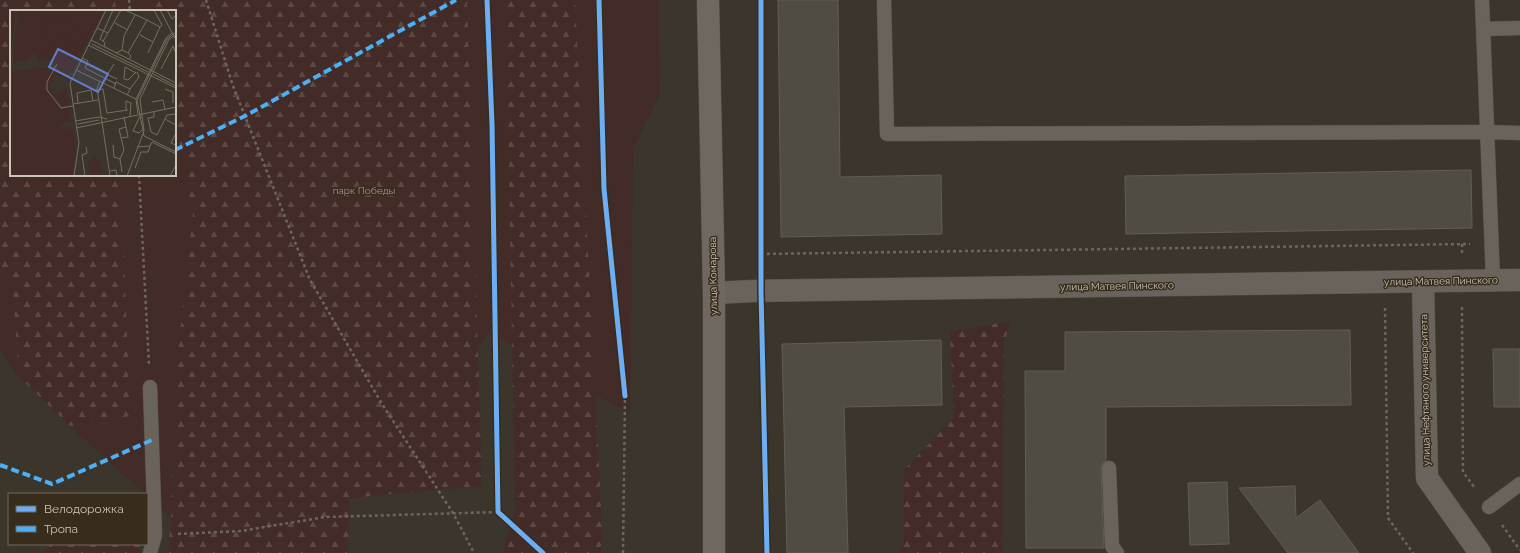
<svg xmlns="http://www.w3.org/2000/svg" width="1520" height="553" font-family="Raleway,sans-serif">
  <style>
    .green { fill: #432b27; fill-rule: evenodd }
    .forest { fill: url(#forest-firs) }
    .building { fill: #514c43; stroke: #635d53 }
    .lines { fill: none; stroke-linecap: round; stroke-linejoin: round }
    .service-casing { stroke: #56514a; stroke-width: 15 }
    .minor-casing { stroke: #56514a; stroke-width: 23 }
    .secondary-casing { stroke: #56514a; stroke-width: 23 }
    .path { stroke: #6d665f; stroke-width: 2.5; stroke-dasharray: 3 3; stroke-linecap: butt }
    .service { stroke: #69635c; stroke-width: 14 }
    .minor { stroke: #69635c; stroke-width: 22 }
    .secondary { stroke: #6e6860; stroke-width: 22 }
    .quiet { stroke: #4cb0f7; stroke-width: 4; stroke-dasharray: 8 4; stroke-linecap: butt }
    .cycleway-casing { stroke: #382d1d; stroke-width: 8 }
    .cycleway { stroke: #6dadf4; stroke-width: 5 }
    .labels { text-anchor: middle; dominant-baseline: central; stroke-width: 3; stroke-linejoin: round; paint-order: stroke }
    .park-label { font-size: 10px; fill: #b289a8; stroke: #382d1d }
    .street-label { font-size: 10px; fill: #ccc4b6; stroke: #382d1d }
    .inset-road { fill: none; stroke: #766e63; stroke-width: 1 }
    .view { fill: #637dca; fill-opacity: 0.15; stroke: #637dca; stroke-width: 2 }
    .inset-edge { fill: none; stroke: #ccc4b6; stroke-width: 2 }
  </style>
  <defs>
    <pattern id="forest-firs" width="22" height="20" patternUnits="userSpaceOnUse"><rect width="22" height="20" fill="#432b27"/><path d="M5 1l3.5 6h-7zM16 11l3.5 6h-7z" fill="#5d4844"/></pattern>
  </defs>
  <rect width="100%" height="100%" fill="#3c352b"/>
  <path class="green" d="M0 0H658L660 93 633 149 630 413 541 367 491 331 422 412 171 518 147 496V494H145L70 426 19 377 0 350ZM11 11H175V175H11Z"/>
  <g class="forest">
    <polygon points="0,0 115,0 116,11 11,11 11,175 121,175 130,416 70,426 19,377 12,277 0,279"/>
    <polygon points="151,0 467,0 482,486 350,498 348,553 168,553 171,518 176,373 193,213 175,121 175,11 153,11"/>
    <polygon points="506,0 575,0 602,524 601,553 502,553 515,510"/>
    <polygon points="1011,321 1004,342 1002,553 899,553 904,549 904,470 954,418 950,332"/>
    <polygon points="51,544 140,544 140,553 43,553"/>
  </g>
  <g class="building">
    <polygon points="778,0 838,0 840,177 941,175 942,234 781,237"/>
    <polygon points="1471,170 1472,228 1126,234 1125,176"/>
    <polygon points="1350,330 1351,405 1106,407 1106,460 1102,464 1101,468 1104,548 1026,548 1025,371 1065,371 1065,332"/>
    <polygon points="941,340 942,405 844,407 848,553 787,553 782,344"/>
    <polygon points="1493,349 1520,349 1520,407 1494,407"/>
    <polygon points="1227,482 1229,544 1190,545 1188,483"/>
    <polygon points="1295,486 1296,518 1320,500 1359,553 1288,553 1239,488"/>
  </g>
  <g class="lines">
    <defs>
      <g id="service">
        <polyline points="884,0 887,134 1488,132 1520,133"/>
        <polyline points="1482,0 1493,280"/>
        <polyline points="1484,29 1520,28"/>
        <polyline points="150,387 155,535 150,553"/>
        <polyline points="1109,468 1112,546 1117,553"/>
        <polyline points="1489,507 1520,484"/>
      </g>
      <g id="minor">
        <polyline points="1423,282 1427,478 1480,553"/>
        <polyline points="714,293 753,291 1520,280"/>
      </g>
      <polyline id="secondary" points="708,0 714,293 714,553"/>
    </defs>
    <use href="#service" class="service-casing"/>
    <use href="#minor" class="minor-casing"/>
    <use href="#secondary" class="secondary-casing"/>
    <g class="path">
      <polyline points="129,0 130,11"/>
      <polyline points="206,0 233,86 310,280 382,404 453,513 474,553"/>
      <polyline points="487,0 492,124 498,512 543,553"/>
      <polyline points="139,175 149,365"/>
      <polyline points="1462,244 1462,254"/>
      <polyline points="761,254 1470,244"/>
      <polyline points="1462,307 1463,472 1475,488"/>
      <polyline points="1385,308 1388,518 1413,553"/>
      <polyline points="1502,525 1520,550"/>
      <polyline points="178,534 241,531 325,517 498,512"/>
      <polyline points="623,553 625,396"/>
    </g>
    <use href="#service" class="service"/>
    <use href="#minor" class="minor"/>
    <use href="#secondary" class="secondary"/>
    <g class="quiet">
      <polyline points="175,150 245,116 456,0"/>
      <polyline points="0,465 52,484 152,440"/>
    </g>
    <defs>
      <g id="cycleway">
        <polyline points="487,0 492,124 498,512 543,553"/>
        <polyline points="599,0 604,189 625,396"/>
        <polyline points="761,0 761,291 767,553"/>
      </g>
    </defs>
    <use href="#cycleway" class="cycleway-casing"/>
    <use href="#cycleway" class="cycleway"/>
  </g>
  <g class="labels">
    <g class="park-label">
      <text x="364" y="190">парк Победы</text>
    </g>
    <g class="street-label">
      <text transform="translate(713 276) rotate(-91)">улица Комарова</text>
      <text transform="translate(1441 281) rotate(-1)">улица Матвея Пинского</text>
      <text transform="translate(1117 286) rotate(-1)">улица Матвея Пинского</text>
      <text transform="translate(1425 390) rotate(-91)">улица Нефтяного университета</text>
    </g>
  </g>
  <g transform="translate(10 10)">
    <rect width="166" height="166" fill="#3c352b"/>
    <path d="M31 0H94L62 62 58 58H45L42 49 30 51 26 45 34 20ZM83 147 90 150 93 166H81L78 152Z" fill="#432b27"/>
    <path d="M0 0H6L0 53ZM8 0H31L34 20 29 35 37 28 40 31 33 46 39 48 38 41 46 26 53 30 57 28 45 54 43 48 30 51 25 42 19 49 3 53ZM33 0H91L77 25 63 18V11L59 12 55 7 52 10 45 8 44 4 36 9ZM59 28 67 32 57 36 54 41 63 44 69 34 56 62 50 63 53 66 44 64 40 76 44 84 42 85 49 97H60L61 112H53L49 116 54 120 62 118 64 120 66 140 62 166H0L2 61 44 57 42 64ZM71 34 73 35 55 70 54 66ZM56 78 60 95 53 96 43 85Z" fill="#432b27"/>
    <path class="inset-road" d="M115 0 137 10M150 0 166 30M157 0 162 9 166 5M105 13 118 20M87 18 98 23 93 31 95 33 94 37M166 22 157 29 127 90 134 126 166 142M98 23 111 0M130 25 143 32M81 30 166 73M93 31 90 29 103 0M82 34 138 62M78 35 166 78M112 40 114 26 125 5M106 43 112 40 118 43 121 46 119 50M118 43 137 10 150 17 152 15 144 0M138 43 150 17M72 48 78 51 75 58 106 74M47 54 37 72V80L51 98 63 96M115 57 114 69 118 70 126 62M115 57 126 63M151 59 163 36 166 44M66 60 126 89M96 64 107 69M143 64 166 76M90 71 87 78 100 166M92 73 104 54M104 78 106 72 120 79 117 85M120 79 129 67 127 62M155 79 163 82V93M88 80 93 79 97 103 118 100M142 92 153 90 155 99M68 93 67 83 81 80 83 91M63 94 88 90M116 100V91L121 93 120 106M144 102V107L138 108 141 122 147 125 155 109M128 104 126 89 156 28 162 23M166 104 157 105 155 109 166 115M130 106 123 121 129 123 133 119M65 111 89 107 97 109M68 114 89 110M66 118 166 97M166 123 161 133 166 135M111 128 118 127 114 107M103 135 104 147 110 149 114 140 109 119 116 117M127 137 140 136 142 132 166 144M110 149 112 162M125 158 131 142H138L140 136M100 161 106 160 107 166M64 166 69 133 60 73 96 0M75 166 72 145 77 143 76 137M117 166 134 121 130 89 159 29 166 25M160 166 166 155"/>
    <path class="view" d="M48 39 98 64 88 82 39 57Z"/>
    <rect width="166" height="166" class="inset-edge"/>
  </g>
  <rect x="8" y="493" width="140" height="52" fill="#382d1d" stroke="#73695a"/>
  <rect x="16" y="506" width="20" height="6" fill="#6dadf4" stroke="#73695a"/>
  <text x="44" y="513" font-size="12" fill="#ccc4b6">Велодорожка</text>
  <rect x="16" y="526" width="20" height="6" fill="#4cb0f7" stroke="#73695a"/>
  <text x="44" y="533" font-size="12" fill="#ccc4b6">Тропа</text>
</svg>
